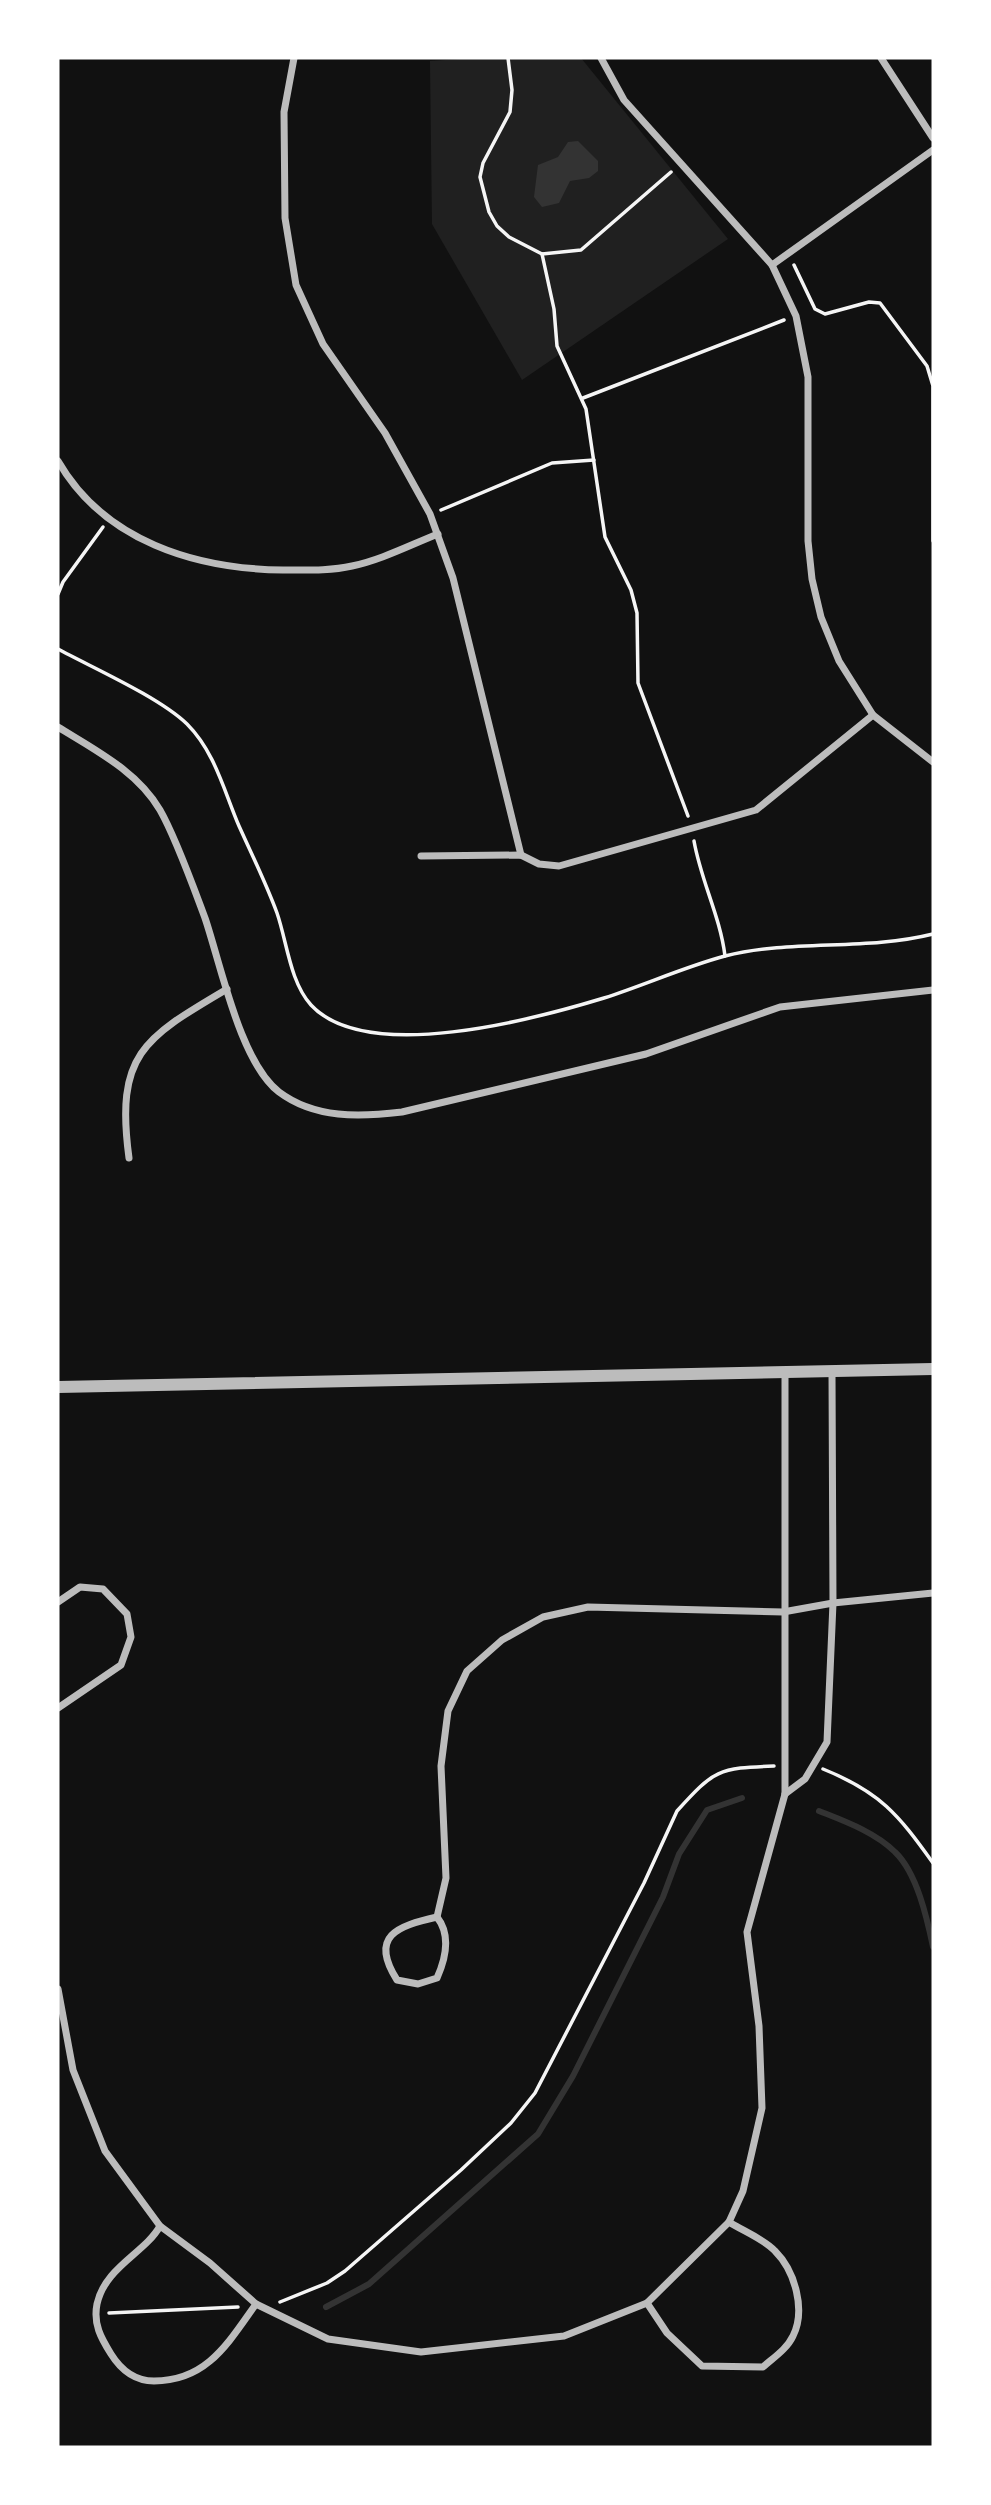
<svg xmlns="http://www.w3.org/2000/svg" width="991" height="2505" font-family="Karla,sans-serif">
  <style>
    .green { fill: #202020 }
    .water { fill: #333 }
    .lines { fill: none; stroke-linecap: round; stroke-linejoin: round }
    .stream { stroke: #333; stroke-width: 6 }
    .path { stroke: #f5f5f5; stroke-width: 3.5 }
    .minor { stroke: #bcbcbc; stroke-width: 7 }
    .tertiary { stroke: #bcbcbc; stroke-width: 12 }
  </style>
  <rect width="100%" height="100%" fill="#111"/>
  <polygon class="green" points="474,58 581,58 728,239 522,380 432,224 430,61"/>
  <polygon class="water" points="578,141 598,161 598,171 589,178 570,181 559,203 542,207 534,197 538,165 558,157 568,142"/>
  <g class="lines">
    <g class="stream">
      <path d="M819 1811C844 1821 875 1832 895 1852 917 1873 927 1918 933 1947"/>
      <polyline points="326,2307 369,2284 538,2134 573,2076 663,1897 679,1854 707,1810 742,1798"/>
    </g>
    <g class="path">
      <polyline points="508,58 512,90 510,112 483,163 480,177 489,212 497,226 509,237 542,254 581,250 671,172"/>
      <polyline points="542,254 554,309 557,346 586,409 605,537 631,590 637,613 638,683 688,816"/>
      <polyline points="794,265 815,309 825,314 869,302 880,303 927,366 933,386 933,541"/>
      <polyline points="583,398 784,320"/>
      <polyline points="441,510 552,463 594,460"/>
      <polyline points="58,594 63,582 103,527"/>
      <path d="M58 649C93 668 159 697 187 724 215 752 224 791 239 826 252 855 266 883 277 913 287 942 290 982 311 1005 367 1065 535 1019 604 998 645 985 684 967 725 956 793 939 865 951 933 934"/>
      <path d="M694 841C701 881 720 916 725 956"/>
      <path d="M823 1769C880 1792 898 1814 933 1863"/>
      <path d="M280 2302 327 2283 345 2271 461 2170 511 2123 535 2093 644 1883 677 1811C714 1770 718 1768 774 1766"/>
      <polyline points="109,2313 238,2307"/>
    </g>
    <g class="minor">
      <polyline points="294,58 284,112 285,218 296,285 323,344 385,433 430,514 453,578 521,855"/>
      <polyline points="601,58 624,100 772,265 796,316 808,377 808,541 812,579 821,617 839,661 873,715 933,762"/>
      <polyline points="881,58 933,138"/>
      <polyline points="772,265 933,150"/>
      <path d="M58 461C104 541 195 569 283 570 306 570 330 571 352 566 381 560 410 545 438 534"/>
      <path d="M58 727C95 750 137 771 160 810 176 838 193 886 205 918 221 965 240 1062 279 1092 315 1119 360 1117 402 1112L646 1054 780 1007 933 990"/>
      <polyline points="421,856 521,855 539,864 559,866 756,810 873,715"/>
      <path d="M129 1158C115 1054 144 1038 227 989"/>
      <polyline points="58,1602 80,1587 103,1589 127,1614 131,1637 121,1665 58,1708"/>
      <polyline points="785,1794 805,1779 827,1742 833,1603 832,1372"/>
      <polyline points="437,1917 446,1878 441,1766 448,1711 467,1671 502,1640 543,1617 588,1607 783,1612 833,1603 933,1593"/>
      <path d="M437 1917C451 1935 446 1958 437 1978L418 1984 397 1980C369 1936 397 1926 437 1917Z"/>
      <polyline points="58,1989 73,2070 105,2151 160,2226 210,2263 256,2304 328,2339 421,2352 564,2336 647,2303 729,2222 743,2191 762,2108 759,2026 747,1932 785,1794 785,1373"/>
      <path d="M160 2226C145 2253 105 2267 97 2304 93 2324 101 2338 111 2354 121 2370 135 2381 154 2381 207 2381 228 2343 256 2304"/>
      <path d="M647 2303 667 2333 702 2366 763 2367C773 2358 787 2349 793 2336 806 2310 795 2271 775 2251 764 2239 743 2231 729 2222"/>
    </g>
    <polyline class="tertiary" points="58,1387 933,1369"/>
  </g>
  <rect width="991" height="2505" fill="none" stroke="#ffffff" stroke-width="119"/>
</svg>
